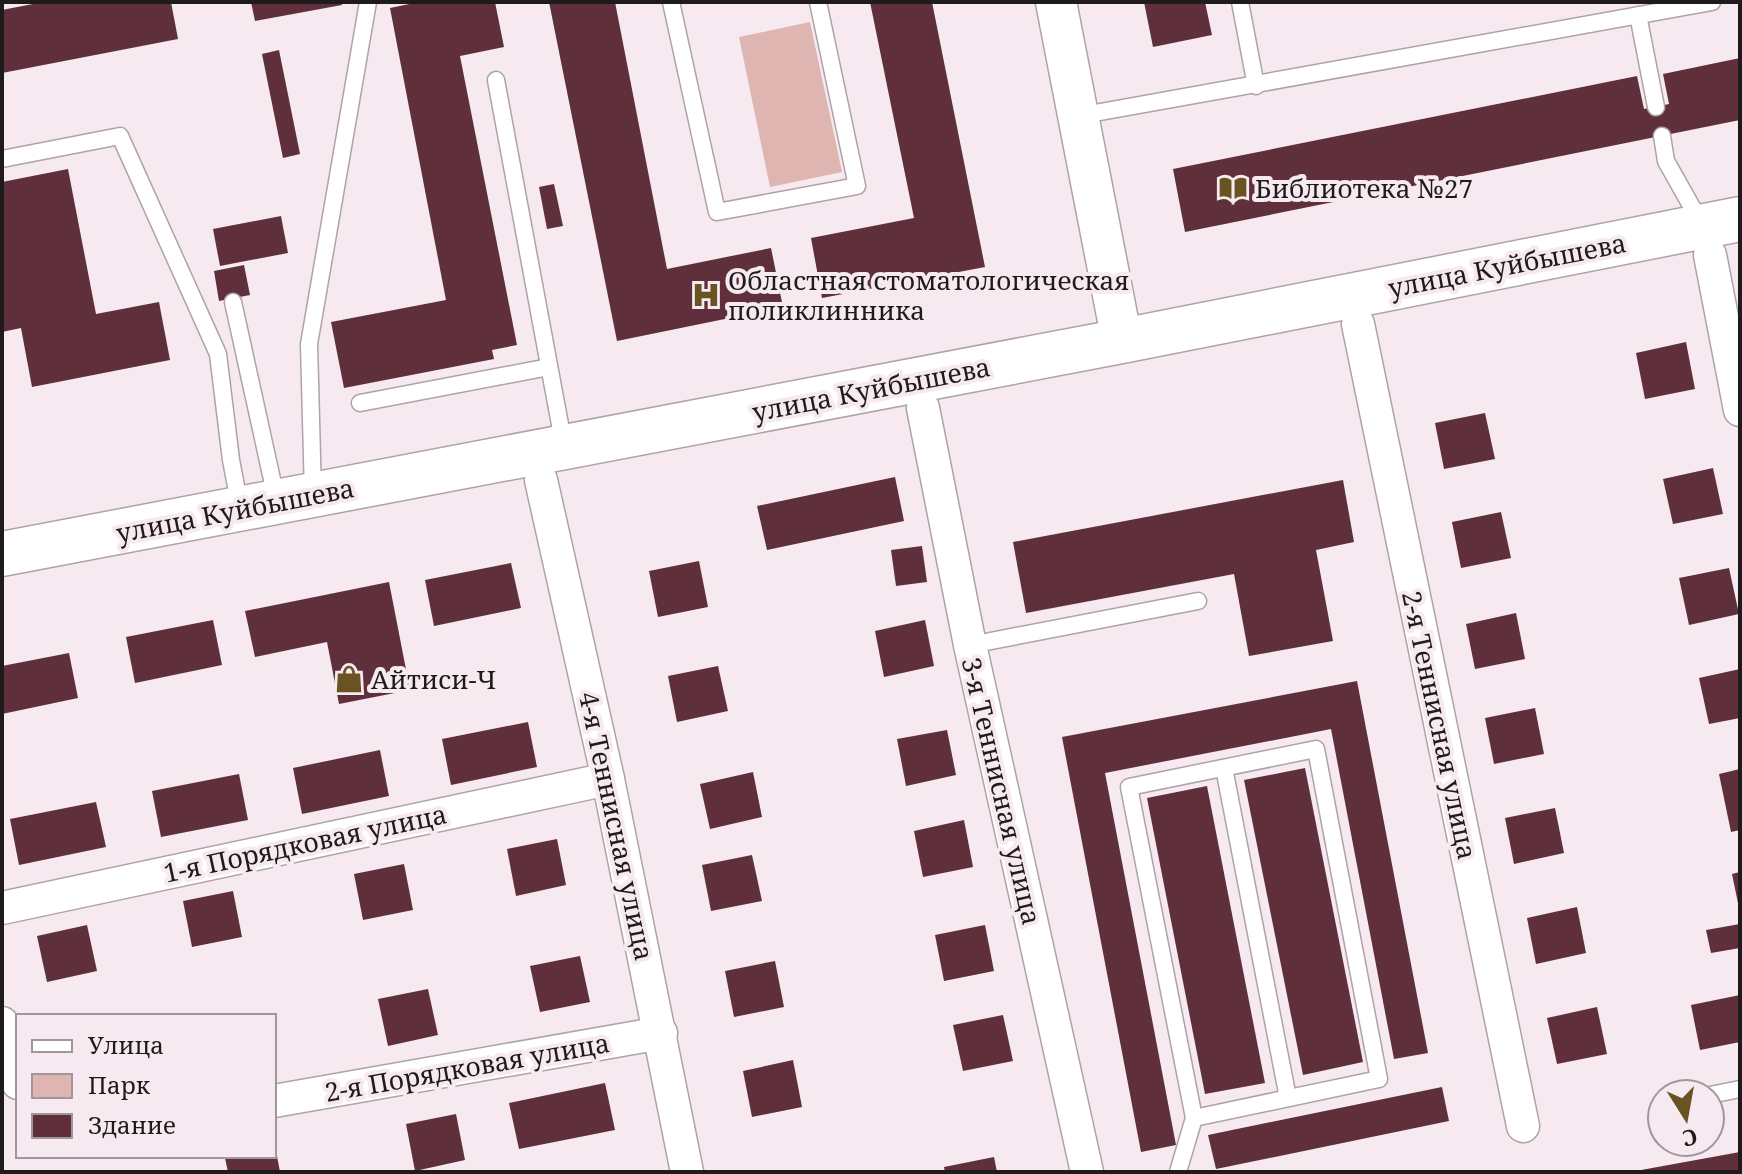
<svg xmlns="http://www.w3.org/2000/svg" width="1742" height="1174" font-family="'Noto Serif',serif">
  <style>
    .green { fill: #deb5b1 }
    .building { fill: #5f303c }
    .lines { fill: none; stroke-linecap: round; stroke-linejoin: round }
    .service-casing { stroke: #afa2a8; stroke-width: 19 }
    .minor-casing { stroke: #afa2a8; stroke-width: 35 }
    .tertiary-casing { stroke: #afa2a8; stroke-width: 43 }
    .secondary-casing { stroke: #afa2a8; stroke-width: 47 }
    .service { stroke: #fff; stroke-width: 16 }
    .minor { stroke: #fff; stroke-width: 32 }
    .tertiary { stroke: #fff; stroke-width: 40 }
    .secondary { stroke: #fff; stroke-width: 44 }
    .labels { text-anchor: middle; dominant-baseline: central; stroke-width: 8; stroke-linejoin: round; paint-order: stroke }
    .poi-label { font-size: 26px; fill: #1f1b1d; stroke: #f6e9f0; text-anchor: start }
    .street-label { font-size: 26px; fill: #1f1b1d; stroke: #f6e9f0 }
  </style>
  <rect width="100%" height="100%" fill="#f6e9f0"/>
  <polygon class="green" points="810,22 842,172 770,187 739,37"/>
  <g class="building">
    <polygon points="43,2 171,2 178,39 2,73 2,10"/>
    <polygon points="251,2 341,2 342,5 255,21"/>
    <polygon points="419,2 495,2 504,47 460,56 517,345 492,350 494,359 344,388 331,322 446,300 390,8"/>
    <polygon points="549,2 615,2 667,269 771,248 783,307 617,341"/>
    <polygon points="870,2 932,2 985,267 822,298 811,238 914,218"/>
    <polygon points="1144,2 1205,2 1212,35 1153,47"/>
    <polygon points="279,50 300,154 283,158 262,54"/>
    <polygon points="1740,58 1740,120 1185,232 1173,169 1637,76 1644,109 1669,104 1663,74"/>
    <polygon points="68,169 96,314 159,302 170,360 32,387 21,328 2,332 2,182"/>
    <polygon points="554,184 563,226 547,229 539,187"/>
    <polygon points="281,216 288,253 220,266 213,229"/>
    <polygon points="244,265 250,295 219,301 214,271"/>
    <polygon points="1686,342 1695,389 1645,399 1636,353"/>
    <polygon points="1485,413 1495,459 1444,469 1435,423"/>
    <polygon points="1713,468 1723,514 1673,524 1663,479"/>
    <polygon points="895,477 904,521 767,550 757,506"/>
    <polygon points="1343,480 1354,542 1316,550 1333,641 1249,656 1234,574 1026,613 1013,542"/>
    <polygon points="1501,512 1511,558 1461,568 1452,522"/>
    <polygon points="922,546 927,582 896,586 891,550"/>
    <polygon points="699,561 708,607 658,617 649,571"/>
    <polygon points="511,563 521,608 434,626 425,580"/>
    <polygon points="1729,568 1739,614 1689,625 1679,578"/>
    <polygon points="389,582 410,690 339,704 327,642 255,657 245,611"/>
    <polygon points="1516,613 1525,659 1475,669 1466,624"/>
    <polygon points="213,620 222,665 135,683 126,637"/>
    <polygon points="925,620 934,666 884,677 875,631"/>
    <polygon points="69,653 78,698 2,714 2,666"/>
    <polygon points="718,666 728,711 677,722 668,676"/>
    <polygon points="1740,669 1740,718 1709,724 1699,678"/>
    <polygon points="1357,681 1428,1053 1394,1059 1331,729 1105,773 1176,1145 1141,1152 1062,737"/>
    <polygon points="1535,708 1544,754 1494,764 1485,718"/>
    <polygon points="528,722 537,767 451,785 442,739"/>
    <polygon points="947,730 956,775 906,786 897,739"/>
    <polygon points="380,750 389,796 302,814 293,768"/>
    <polygon points="1305,768 1363,1062 1303,1075 1244,780"/>
    <polygon points="1740,769 1740,830 1731,832 1719,774"/>
    <polygon points="753,772 762,817 710,829 700,784"/>
    <polygon points="239,774 248,820 161,837 152,791"/>
    <polygon points="1207,786 1265,1083 1205,1094 1147,798"/>
    <polygon points="96,802 106,847 19,865 10,819"/>
    <polygon points="1555,808 1564,853 1514,864 1505,818"/>
    <polygon points="964,820 973,867 923,877 914,831"/>
    <polygon points="557,839 566,885 516,896 507,849"/>
    <polygon points="752,855 762,901 711,911 702,865"/>
    <polygon points="404,864 413,910 363,920 354,874"/>
    <polygon points="1740,872 1740,908 1739,908 1732,874"/>
    <polygon points="233,891 242,937 192,947 183,901"/>
    <polygon points="1577,907 1586,953 1536,964 1527,918"/>
    <polygon points="1740,924 1740,948 1711,953 1706,930"/>
    <polygon points="87,925 97,971 47,982 37,936"/>
    <polygon points="985,925 994,971 944,981 935,935"/>
    <polygon points="580,956 590,1002 540,1012 530,966"/>
    <polygon points="775,961 784,1007 734,1017 725,971"/>
    <polygon points="428,989 438,1035 388,1046 378,999"/>
    <polygon points="1740,995 1740,1042 1700,1050 1691,1005"/>
    <polygon points="1597,1007 1607,1054 1557,1064 1547,1018"/>
    <polygon points="1003,1015 1013,1061 963,1071 953,1025"/>
    <polygon points="793,1060 802,1107 752,1117 743,1071"/>
    <polygon points="605,1083 615,1130 519,1149 509,1103"/>
    <polygon points="1442,1087 1449,1121 1216,1169 1208,1135"/>
    <polygon points="456,1114 465,1160 415,1171 406,1124"/>
    <polygon points="1740,1152 1740,1172 1641,1172 1641,1170"/>
    <polygon points="234,1156 277,1156 280,1172 228,1172 225,1158"/>
    <polygon points="994,1157 997,1172 945,1172 944,1167"/>
  </g>
  <g class="lines">
    <defs>
      <g id="service">
        <polyline points="671,2 717,212 857,186 818,2"/>
        <polyline points="1240,2 1256,86"/>
        <polyline points="1638,15 1656,107"/>
        <polyline points="496,80 564,446"/>
        <polyline points="1078,116 1712,2"/>
        <polyline points="1662,136 1666,161 1702,225"/>
        <polyline points="2,159 120,136 218,354 231,460 240,507"/>
        <polyline points="233,302 277,502"/>
        <polyline points="360,403 549,367"/>
        <polyline points="313,495 309,344 368,2"/>
        <polyline points="970,645 1198,601"/>
        <polyline points="1224,768 1288,1098"/>
        <polyline points="1710,1095 1740,1089"/>
        <polyline points="1178,1172 1194,1118 1379,1079 1316,749 1129,787 1194,1118"/>
      </g>
      <g id="minor">
        <polyline points="1710,255 1740,410"/>
        <polyline points="1358,324 1523,1126"/>
        <polyline points="923,408 970,645 1087,1172"/>
        <polyline points="541,480 608,779 687,1172"/>
        <polyline points="2,908 608,779"/>
        <polyline points="2,1023 18,1083"/>
        <polyline points="274,1101 661,1033"/>
      </g>
      <polyline id="tertiary" points="1056,2 1122,341"/>
      <polyline id="secondary" points="2,554 1122,341 1740,219"/>
    </defs>
    <use href="#service" class="service-casing"/>
    <use href="#minor" class="minor-casing"/>
    <use href="#tertiary" class="tertiary-casing"/>
    <use href="#secondary" class="secondary-casing"/>
    <use href="#service" class="service"/>
    <use href="#minor" class="minor"/>
    <use href="#tertiary" class="tertiary"/>
    <use href="#secondary" class="secondary"/>
  </g>
  <defs>
    <symbol id="library-bare" viewBox="-9 -9 18 18"><path d="M-6-4Q-3-5.5-.7-3.5V5Q-3 3-6 4ZM6-4Q3-5.5 .7-3.5V5Q3 3 6 4Z" fill="#695322" stroke="#f6e9f0" stroke-width="2.5" paint-order="stroke"/></symbol>
    <symbol id="hospital-bare" viewBox="-9 -9 18 18"><path d="M-5-5h3v3.5h4V-5h3V5h-3V1.5h-4V5h-3Z" fill="#695322" stroke="#f6e9f0" stroke-width="2.5" paint-order="stroke"/></symbol>
    <symbol id="shop-bare" viewBox="-9 -9 18 18"><path d="M-5-2.5h2.3a2.7 3.5 0 0 1 5.4 0H5L5.5 6h-11ZM-1.5-2.5h3a1.5 2.3 0 0 0-3 0Z" fill="#695322" stroke="#f6e9f0" stroke-width="2.5" paint-order="stroke"/></symbol>
  </defs>
  <g fill-rule="evenodd">
    <use href="#library-bare" x="1213" y="168" width="40" height="40"/>
    <use href="#hospital-bare" x="686" y="275" width="40" height="40"/>
    <use href="#shop-bare" x="329" y="659" width="40" height="40"/>
  </g>
  <g class="labels">
    <g class="poi-label">
      <text x="1255" y="188">Библиотека №27</text>
      <text x="728" y="280">Областная стоматологическая<tspan x="728" dy="30">поликлинника</tspan></text>
      <text x="371" y="679">Айтиси-Ч</text>
    </g>
    <g class="street-label">
      <text transform="translate(1507 265) rotate(-11)">улица Куйбышева</text>
      <text transform="translate(871 389) rotate(-11)">улица Куйбышева</text>
      <text transform="translate(235 510) rotate(-11)">улица Куйбышева</text>
      <text transform="translate(1440 725) rotate(78)">2-я Теннисная улица</text>
      <text transform="translate(1002 791) rotate(77)">3-я Теннисная улица</text>
      <text transform="translate(617 826) rotate(78)">4-я Теннисная улица</text>
      <text transform="translate(305 843) rotate(-12)">1-я Порядковая улица</text>
      <text transform="translate(467 1067) rotate(-10)">2-я Порядковая улица</text>
    </g>
  </g>
  <rect width="1742" height="1174" fill="none" stroke="#1f1b1d" stroke-width="8"/>
  <rect x="16" y="1014" width="260" height="144" fill="#f6e9f0" stroke="#a0979c" stroke-width="2"/>
  <rect x="32" y="1040" width="40" height="12" fill="#ffffff" stroke="#a0979c" stroke-width="2"/>
  <text x="88" y="1054" font-size="24" fill="#1f1b1d">Улица</text>
  <rect x="32" y="1074" width="40" height="24" fill="#deb5b1" stroke="#a0979c" stroke-width="2"/>
  <text x="88" y="1094" font-size="24" fill="#1f1b1d">Парк</text>
  <rect x="32" y="1114" width="40" height="24" fill="#5f303c" stroke="#a0979c" stroke-width="2"/>
  <text x="88" y="1134" font-size="24" fill="#1f1b1d">Здание</text>
  <g transform="translate(1686 1118) rotate(169)"><circle r="38" fill="#f6e9f0" stroke="#a0979c" stroke-width="2"/>
  <path d="M0-6L14 30L0 20L-14 30Z" fill="#695322"/>
  <text y="-12" font-size="22" font-weight="bold" text-anchor="middle" fill="#1f1b1d">С</text>
  </g>
</svg>
